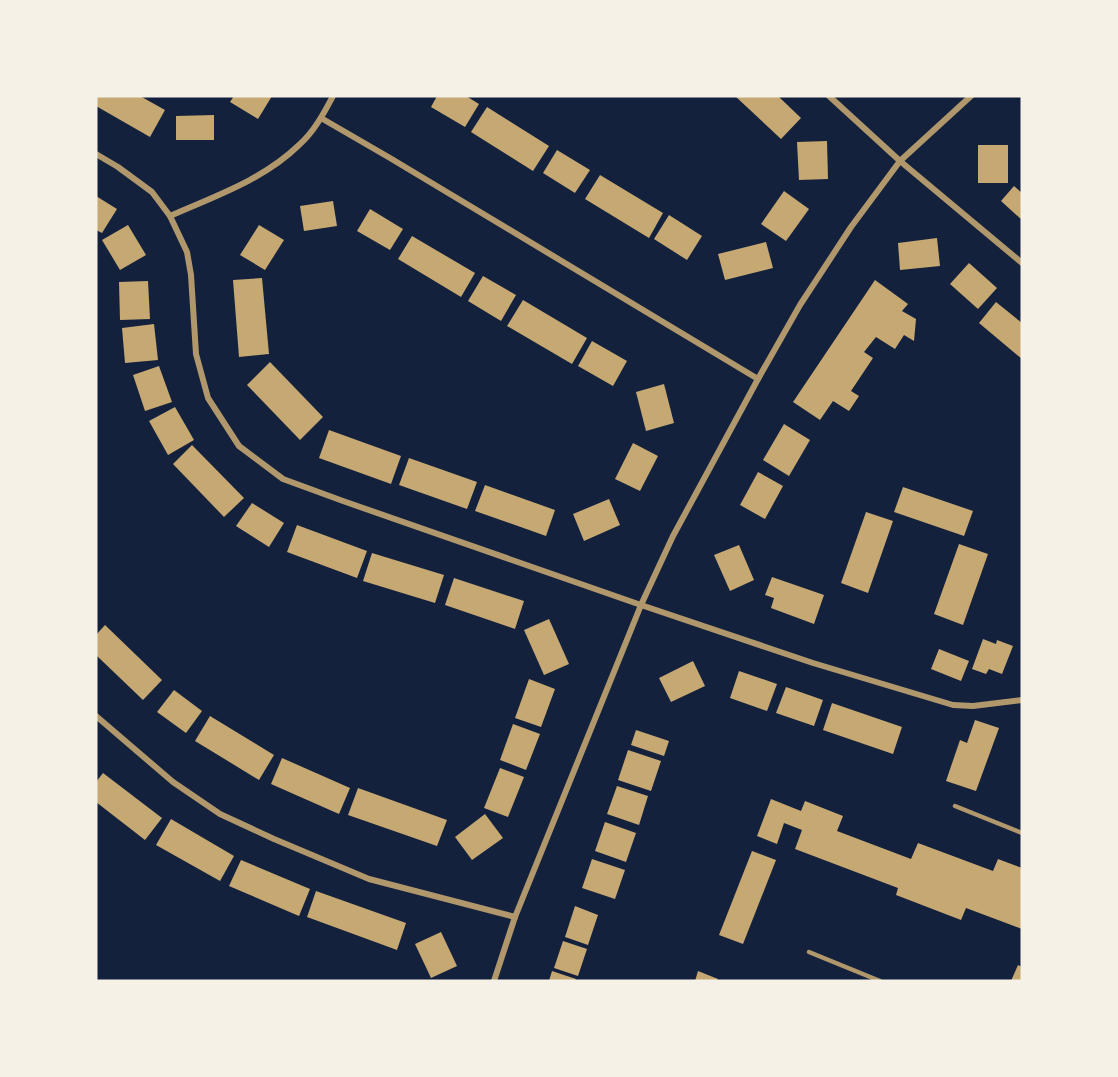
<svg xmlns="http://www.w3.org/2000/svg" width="1118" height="1077" font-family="Karla,sans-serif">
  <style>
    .building { fill: #c6a872 }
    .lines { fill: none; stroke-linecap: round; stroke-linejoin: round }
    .service { stroke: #b1986c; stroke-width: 4.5 }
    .minor { stroke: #b1986c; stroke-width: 6 }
  </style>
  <rect width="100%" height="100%" fill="#14213d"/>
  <g class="building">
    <polygon points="96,96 140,96 165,110 150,137 96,106"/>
    <polygon points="234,96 272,96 258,119 230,102"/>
    <polygon points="437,96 466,96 479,104 465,127 431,107"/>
    <polygon points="735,96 778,96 801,118 781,139"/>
    <polygon points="487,107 549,146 533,171 471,132"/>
    <polygon points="214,115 214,140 176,140 176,116"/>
    <polygon points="827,141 828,179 799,180 797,142"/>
    <rect x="978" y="145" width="30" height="38"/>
    <polygon points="557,150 590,170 575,193 543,173"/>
    <polygon points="600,175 663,213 649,238 585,199"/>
    <polygon points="1014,186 1022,193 1022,220 1001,201"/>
    <polygon points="784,191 809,209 786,241 761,224"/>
    <polygon points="96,196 117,209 102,233 96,230"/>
    <polygon points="333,201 337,226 304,231 300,206"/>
    <polygon points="370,209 403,229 390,250 357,231"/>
    <polygon points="669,215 702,236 687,260 654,239"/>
    <polygon points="128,225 146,255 120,270 102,240"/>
    <polygon points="259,225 284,240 265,270 240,255"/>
    <polygon points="412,236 475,273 461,297 398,259"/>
    <polygon points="937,238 940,266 900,270 898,243"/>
    <polygon points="766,242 773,268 725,280 718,254"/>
    <polygon points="969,263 997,288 978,309 950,284"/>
    <polygon points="483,276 516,295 501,321 468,301"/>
    <polygon points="262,278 269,354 239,357 233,280"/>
    <polygon points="875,280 908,304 902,311 916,319 914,341 904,335 895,349 876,337 864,352 873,358 851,391 859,396 849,411 833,401 820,420 793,402"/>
    <polygon points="148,281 150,319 120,320 119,282"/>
    <polygon points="523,300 587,338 572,364 507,326"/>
    <polygon points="996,302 1022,323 1022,359 979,323"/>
    <polygon points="154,324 158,360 125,363 122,328"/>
    <polygon points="592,341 627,361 613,386 578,366"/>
    <polygon points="270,362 323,417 300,440 247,385"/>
    <polygon points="159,366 172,402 145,411 133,375"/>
    <polygon points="664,384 674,423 646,431 636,392"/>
    <polygon points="175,407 194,440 168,455 149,421"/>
    <polygon points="784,424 810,440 789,476 763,460"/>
    <polygon points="329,430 401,456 391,484 319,458"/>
    <polygon points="633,443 658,456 640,491 615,479"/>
    <polygon points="192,445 244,498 224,517 173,464"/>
    <polygon points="409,458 477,482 467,509 399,485"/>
    <polygon points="758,472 783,486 765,519 740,505"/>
    <polygon points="485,485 555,510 546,536 475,511"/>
    <polygon points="903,487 973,511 964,536 894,512"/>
    <polygon points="609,499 620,525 584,541 573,514"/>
    <polygon points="252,503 284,523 269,547 236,526"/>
    <polygon points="866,512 893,521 868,593 841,583"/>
    <polygon points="297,525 367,551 357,578 287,552"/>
    <polygon points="959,544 988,554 963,625 934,614"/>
    <polygon points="739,545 754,580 730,591 714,555"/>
    <polygon points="372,553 444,575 435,603 363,581"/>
    <polygon points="772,577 824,595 814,624 771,608 774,598 765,595"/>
    <polygon points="454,578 524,601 515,629 445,605"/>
    <polygon points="549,619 569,664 544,675 524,630"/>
    <polygon points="105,625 162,680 143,700 96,655 96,635"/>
    <polygon points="983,639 996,644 997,640 1013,646 1002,674 989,669 986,674 972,669"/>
    <polygon points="939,649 969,661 961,681 931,669"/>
    <polygon points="693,661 705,686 671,702 659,678"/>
    <polygon points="739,671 777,684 767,711 730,698"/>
    <polygon points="529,679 555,689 541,727 515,718"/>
    <polygon points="786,687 823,700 814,726 776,713"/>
    <polygon points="174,690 202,711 186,733 157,712"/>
    <polygon points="832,703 902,727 893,754 823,730"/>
    <polygon points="210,716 274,755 259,780 195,741"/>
    <polygon points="975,720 999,728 976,791 946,781 960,740 967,743"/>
    <polygon points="513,724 540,734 526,770 500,760"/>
    <polygon points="636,730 669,741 664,756 631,745"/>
    <polygon points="628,750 661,761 651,791 618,780"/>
    <polygon points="282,758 350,788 339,814 271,784"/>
    <polygon points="500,768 524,777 508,817 484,808"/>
    <polygon points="103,773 162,818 145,840 96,802 96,782"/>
    <polygon points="617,786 648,796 639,825 607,814"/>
    <polygon points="358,788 447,820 437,846 348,815"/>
    <polygon points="771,799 801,811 805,801 843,816 837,831 911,859 918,843 993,871 998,859 1022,868 1022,929 966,908 961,920 896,895 898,888 795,849 802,830 784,823 777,844 757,836"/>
    <polygon points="485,814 503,838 472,860 455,837"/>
    <polygon points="171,819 234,856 220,881 156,845"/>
    <polygon points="605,822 636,833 626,862 595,851"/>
    <polygon points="752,851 776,860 743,944 719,935"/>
    <polygon points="592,859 625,870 615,899 582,888"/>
    <polygon points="241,860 310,889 299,916 229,886"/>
    <polygon points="316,891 406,923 397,950 307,917"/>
    <polygon points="575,906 598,915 588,945 565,937"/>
    <polygon points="441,932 457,966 431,978 415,944"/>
    <polygon points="563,941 587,949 578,976 554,968"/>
    <polygon points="1018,965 1022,967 1022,981 1011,981"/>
    <polygon points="552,971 576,979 575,981 549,981"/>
    <polygon points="698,971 718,979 717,981 695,981"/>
  </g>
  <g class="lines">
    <g class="service">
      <polyline points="955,806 1022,833"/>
      <polyline points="809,952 880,981"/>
    </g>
    <g class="minor">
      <polyline points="829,96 900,161 1022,263"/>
      <polyline points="321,118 390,158 758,379"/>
      <polyline points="96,154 118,167 152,192 170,216 187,252 191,275 196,354 208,398 239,446 283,479 343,501 641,605 813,663 953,705 973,706 1022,700"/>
      <path d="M170 216C215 196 263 180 299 145 314 132 324 113 333 96"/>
      <polyline points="96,716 173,782 220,814 274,839 369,879 515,917"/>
      <polyline points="494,981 515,917 641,605 673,536 758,379 800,305 851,227 900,161 971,96"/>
    </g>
  </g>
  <rect width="1118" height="1077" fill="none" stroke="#f6f1e7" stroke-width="195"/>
</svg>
